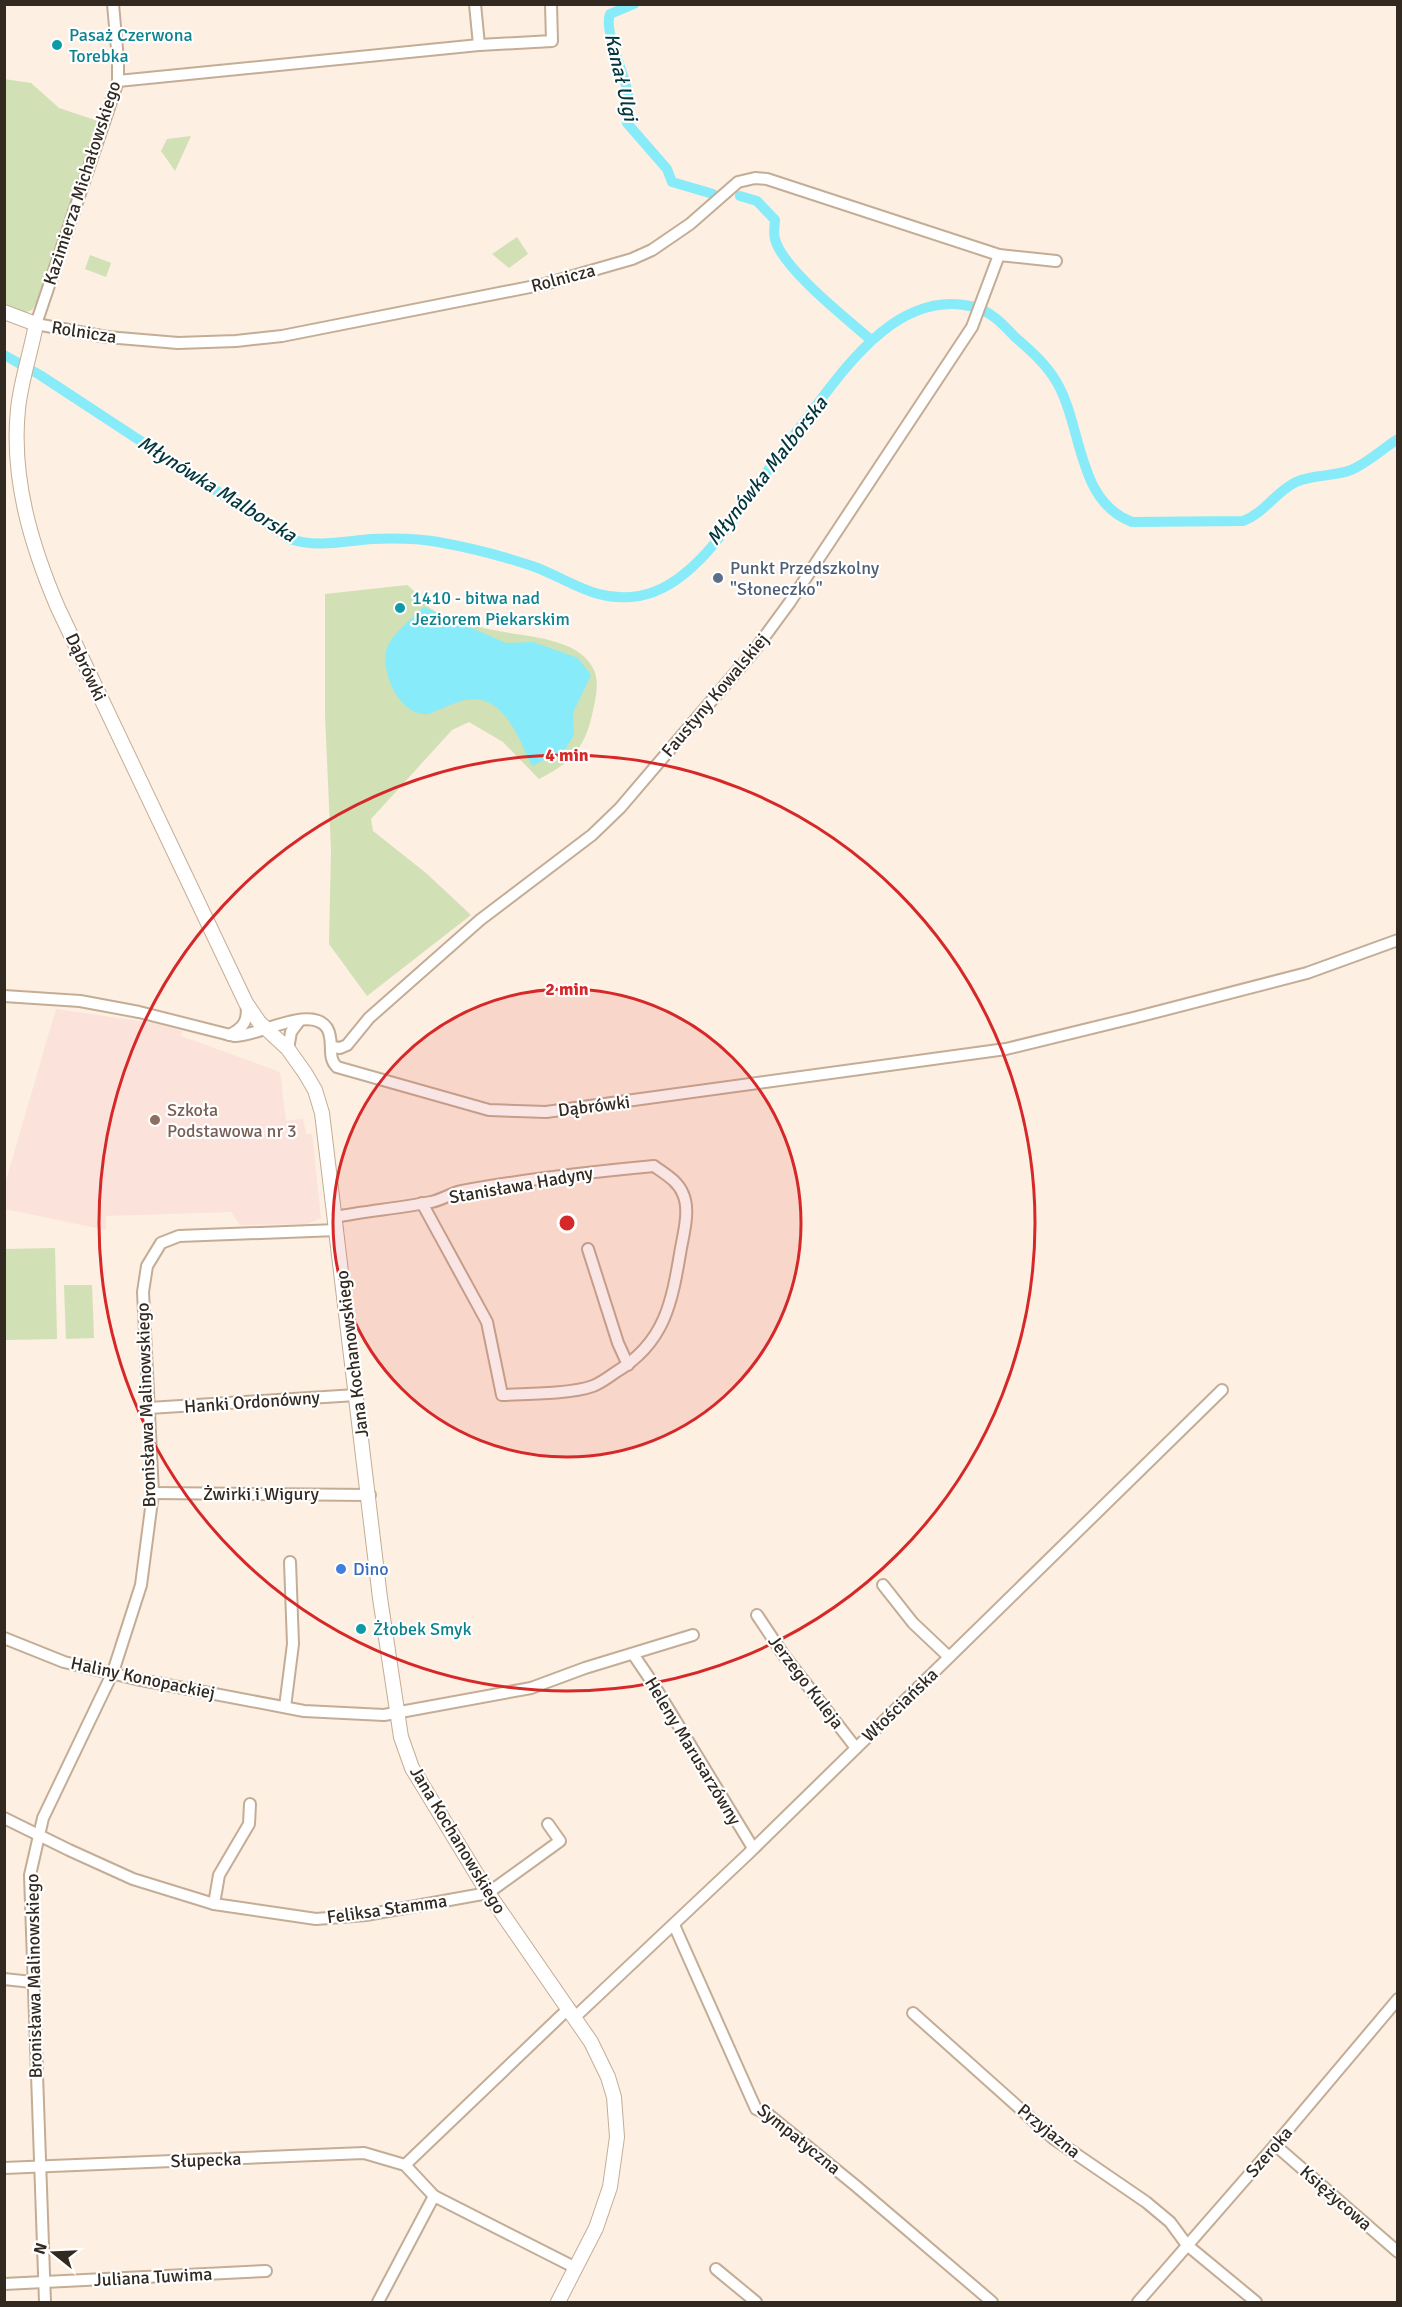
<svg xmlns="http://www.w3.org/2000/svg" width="1402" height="2307" font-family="Signika,sans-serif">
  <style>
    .education { fill: #fbe2da }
    .green { fill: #d1e0b5 }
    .water { fill: #87ebf9 }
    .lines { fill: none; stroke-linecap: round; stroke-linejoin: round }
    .canal { stroke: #87ebf9; stroke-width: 10 }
    .minor-casing { stroke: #c4ad96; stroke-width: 14 }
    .tertiary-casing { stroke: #c4ad96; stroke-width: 16 }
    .minor { stroke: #fff; stroke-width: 10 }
    .tertiary { stroke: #fff; stroke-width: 14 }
    .ring { fill: none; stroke: #d62828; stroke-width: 3 }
    .culture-dot { fill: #0f9aa8; stroke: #fff; stroke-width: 2 }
    .service-dot { fill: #5c6f8a; stroke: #fff; stroke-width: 2 }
    .education-dot { fill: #8d6e63; stroke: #fff; stroke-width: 2 }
    .shop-dot { fill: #3f7fe0; stroke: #fff; stroke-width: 2 }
    .labels { text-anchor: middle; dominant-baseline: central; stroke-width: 4.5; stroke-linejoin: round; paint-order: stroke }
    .culture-label { font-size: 18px; fill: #0d838f; stroke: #fff; text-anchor: start }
    .street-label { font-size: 18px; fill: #322920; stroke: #fff }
    .service-label { font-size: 18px; fill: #4e5e75; stroke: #fff; text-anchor: start }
    .education-label { font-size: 18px; fill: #785e54; stroke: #fff; text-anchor: start }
    .shop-label { font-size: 18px; fill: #366cbe; stroke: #fff; text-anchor: start }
    .water-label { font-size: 20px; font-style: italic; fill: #03363c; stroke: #fff }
    .centre { fill: #d62828; stroke: #fff; stroke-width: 3 }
    .ring-label { font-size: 18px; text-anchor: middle; font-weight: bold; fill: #d62828; stroke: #fff; stroke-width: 4.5; stroke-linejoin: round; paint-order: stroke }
  </style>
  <rect width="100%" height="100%" fill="#fdefe1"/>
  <polygon class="education" points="56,1009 153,1023 182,1031 181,1036 280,1072 286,1121 303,1119 306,1134 312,1134 321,1218 308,1224 240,1225 231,1212 106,1216 106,1230 5,1209 5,1184"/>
  <g class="green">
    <polygon points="4,79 31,83 59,108 98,121 38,300 32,310 23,313 5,308"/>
    <polygon points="191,136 175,171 161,151 167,139"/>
    <polygon points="517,237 528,254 509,268 492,254"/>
    <polygon points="90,255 111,263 106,277 85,269"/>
    <path d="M407 585C416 591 421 602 430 608 438 614 450 617 460 620 472 625 486 629 499 631 528 637 580 638 594 670 600 684 595 701 592 715 584 750 570 763 539 779L503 742 469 722 452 730 371 819 373 831 426 873 471 915 367 996 329 944 331 850 325 714V594Z"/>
    <polygon points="55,1248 57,1339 5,1340 5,1249"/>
    <polygon points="64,1285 92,1285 94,1338 66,1339"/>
  </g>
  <path class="water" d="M424 607 506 643 533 642 578 658 591 675 573 713 574 735 565 750 532 766C522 746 513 718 493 705 475 694 459 701 441 709 437 710 432 713 428 714 399 716 380 672 387 648 392 634 413 617 424 607Z"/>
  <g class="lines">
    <g class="canal">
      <path d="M634 4 610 14C603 30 626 77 628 95 629 104 628 114 627 123L667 169 672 182 713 194"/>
      <path d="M740 196 757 201 775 220C775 225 773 233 775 239 782 268 847 319 871 340"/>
      <path d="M4 355 40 375 290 539C316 548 345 541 372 539 394 538 416 538 438 542 472 548 503 556 535 567 572 581 596 603 639 596 689 588 727 528 754 490 772 464 791 439 810 414 847 365 898 291 970 306 990 310 1002 323 1015 337 1030 350 1046 364 1056 381 1083 426 1076 501 1132 522L1243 521C1265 513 1275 492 1296 482 1313 474 1333 477 1351 470 1368 463 1382 449 1398 439"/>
    </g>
    <defs>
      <g id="minor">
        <polyline points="113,4 118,60 118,81 36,324 107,337 178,343 236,341 282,336 545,284 632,259 652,250 690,224 738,182 755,178 767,179 999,255 1056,261"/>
        <polyline points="475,4 479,45"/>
        <polyline points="118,81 479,45 552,41 551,4"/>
        <path d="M4 996 80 1001 139 1012 234 1036C257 1037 311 1004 327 1028 335 1041 326 1057 337 1067L489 1110 546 1112 1006 1049 1133 1018 1307 973 1398 940"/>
        <path d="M229 1035C244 1028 249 1020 246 1003"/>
        <polyline points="332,1047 340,1048 347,1045 369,1018 480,920 592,835 620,808 754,651 790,602 972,327 999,255"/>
        <polyline points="288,1049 291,1032 300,1020"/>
        <path d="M335 1217C367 1211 400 1208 431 1202 442 1200 451 1193 462 1191 525 1179 590 1172 654 1166 665 1174 678 1181 683 1194 690 1209 684 1232 681 1248 672 1301 666 1342 616 1372 609 1377 601 1383 593 1386 571 1394 527 1394 502 1395L487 1322 422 1203"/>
        <polyline points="588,1249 618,1343 628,1365"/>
        <polyline points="149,1408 356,1395"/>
        <polyline points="153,1493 370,1495"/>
        <polyline points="883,1585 913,1623 949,1657"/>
        <polyline points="757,1615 783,1654 856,1748"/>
        <polyline points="4,1638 64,1662 136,1679 304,1711 384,1715 531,1688 585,1668 693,1635"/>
        <polyline points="633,1654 652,1682 753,1848"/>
        <polyline points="285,1707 293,1644 290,1562"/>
        <polyline points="4,1818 69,1850 133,1879 214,1904 316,1919 366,1915 488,1893 560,1841 548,1824"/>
        <polyline points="214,1904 219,1875 249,1824 250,1804"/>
        <polyline points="674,1925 756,2109 769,2115 856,2186 992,2302"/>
        <polyline points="4,1979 32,1982"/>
        <polyline points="913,2013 1054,2139 1146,2202 1170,2222 1187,2245 1256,2302"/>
        <polyline points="575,2017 748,1854 1222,1390"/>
        <polyline points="1275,2145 1398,2252"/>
        <polyline points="405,2165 434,2196 576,2268"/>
        <polyline points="4,2168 364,2153 405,2165 569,2008"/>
        <polyline points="716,2269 756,2302"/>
        <polyline points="4,2284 266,2271"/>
        <polyline points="45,2302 30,1875 43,1818 113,1672 141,1585 153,1493 143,1292 147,1266 161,1243 179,1236 337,1230"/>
        <polyline points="378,2302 434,2196"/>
        <polyline points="1138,2302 1275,2145 1398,1999"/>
      </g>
      <path id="tertiary" d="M4 312 36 324C31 352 21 380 18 409 11 478 31 545 58 608L246 1003 259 1022 288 1049 305 1073 315 1090 322 1113 380 1598 401 1737 412 1768 488 1893 591 2042 608 2077 614 2097 617 2137 610 2187 596 2228 558 2302"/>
    </defs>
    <use href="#minor" class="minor-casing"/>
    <use href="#tertiary" class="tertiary-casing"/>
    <use href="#minor" class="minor"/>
    <use href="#tertiary" class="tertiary"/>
  </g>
  <circle cx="567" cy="1223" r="234" fill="#d62828" fill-opacity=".12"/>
  <g class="ring">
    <circle cx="567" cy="1223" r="234"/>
    <circle cx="567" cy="1223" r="468"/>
  </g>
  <g class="culture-dot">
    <circle cx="57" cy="45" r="6"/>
    <circle cx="400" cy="608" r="6"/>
    <circle cx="361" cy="1629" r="6"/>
  </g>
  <circle class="service-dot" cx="718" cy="578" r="6"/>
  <circle class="education-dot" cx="155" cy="1120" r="6"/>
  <circle class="shop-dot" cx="341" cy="1569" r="6"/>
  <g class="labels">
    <g class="culture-label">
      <text x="69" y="35">Pasaż Czerwona<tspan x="69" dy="21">Torebka</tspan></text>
      <text x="412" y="598">1410 - bitwa nad<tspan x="412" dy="21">Jeziorem Piekarskim</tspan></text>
      <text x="373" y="1629">Żłobek Smyk</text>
    </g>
    <g class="street-label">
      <text transform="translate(82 183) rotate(-72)">Kazimierza Michałowskiego</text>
      <text transform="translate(563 278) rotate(-15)">Rolnicza</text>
      <text transform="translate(84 332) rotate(9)">Rolnicza</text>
      <text transform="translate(86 667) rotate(65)">Dąbrówki</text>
      <text transform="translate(715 695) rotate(-50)">Faustyny Kowalskiej</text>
      <text transform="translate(594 1106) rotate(-7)">Dąbrówki</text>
      <text transform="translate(521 1185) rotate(-10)">Stanisława Hadyny</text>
      <text transform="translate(352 1354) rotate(-97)">Jana Kochanowskiego</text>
      <text transform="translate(252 1402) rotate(-4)">Hanki Ordonówny</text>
      <text transform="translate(146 1405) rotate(-92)">Bronisława Malinowskiego</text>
      <text x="261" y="1494">Żwirki i Wigury</text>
      <text transform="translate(143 1678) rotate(12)">Haliny Konopackiej</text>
      <text transform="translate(806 1682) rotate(53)">Jerzego Kuleja</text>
      <text transform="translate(900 1705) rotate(-44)">Włościańska</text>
      <text transform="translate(693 1751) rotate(59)">Heleny Marusarzówny</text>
      <text transform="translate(458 1840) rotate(59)">Jana Kochanowskiego</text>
      <text transform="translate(387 1909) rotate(-8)">Feliksa Stamma</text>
      <text transform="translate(34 1976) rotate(-91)">Bronisława Malinowskiego</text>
      <text transform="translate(1049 2131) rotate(39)">Przyjazna</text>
      <text transform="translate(799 2139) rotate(39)">Sympatyczna</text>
      <text transform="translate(1269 2152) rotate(-49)">Szeroka</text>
      <text transform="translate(206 2160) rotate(-2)">Słupecka</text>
      <text transform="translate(1336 2198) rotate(41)">Księżycowa</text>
      <text transform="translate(153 2277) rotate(-3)">Juliana Tuwima</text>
    </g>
    <g class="service-label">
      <text x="730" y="568">Punkt Przedszkolny<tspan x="730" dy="21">"Słoneczko"</tspan></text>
    </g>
    <g class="education-label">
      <text x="167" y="1110">Szkoła<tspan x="167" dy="21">Podstawowa nr 3</tspan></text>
    </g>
    <g class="shop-label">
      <text x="353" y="1569">Dino</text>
    </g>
    <g class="water-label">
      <text transform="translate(621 77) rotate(77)">Kanał Ulgi</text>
      <text transform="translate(767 471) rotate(-52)">Młynówka Malborska</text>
      <text transform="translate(217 489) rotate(32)">Młynówka Malborska</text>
    </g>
  </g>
  <circle cx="567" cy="1223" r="9" class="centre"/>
  <g class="ring-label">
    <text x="567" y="761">4 min</text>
    <text x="567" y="995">2 min</text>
  </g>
  <rect width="1402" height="2307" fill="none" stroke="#322920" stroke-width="12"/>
  <g transform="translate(54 2253) rotate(288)" stroke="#ffffff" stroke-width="4.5" paint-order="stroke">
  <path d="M0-4.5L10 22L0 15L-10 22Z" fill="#322920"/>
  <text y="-9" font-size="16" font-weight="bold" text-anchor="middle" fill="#322920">N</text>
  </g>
</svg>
